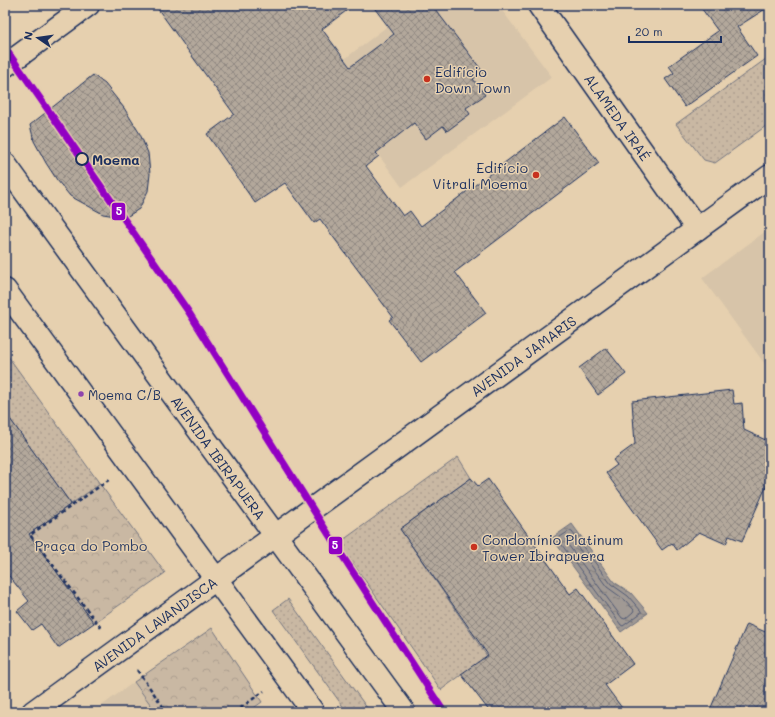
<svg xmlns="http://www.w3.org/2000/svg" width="775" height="717" font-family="Mali,sans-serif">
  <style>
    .built { fill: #d7c4a9 }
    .park { fill: url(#park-crowns); stroke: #727480 }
    .garden { fill: url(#garden-dots); stroke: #727480 }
    .water { fill: url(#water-ripples); stroke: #6b6f7e }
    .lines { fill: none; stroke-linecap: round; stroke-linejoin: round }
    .shore { stroke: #505974; stroke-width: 1 }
    .building { fill: url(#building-cross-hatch); stroke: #1b2f5e }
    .minor-casing { stroke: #1b2f5e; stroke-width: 25 }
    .primary-casing { stroke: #1b2f5e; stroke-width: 25 }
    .path { stroke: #1b2f5e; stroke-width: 2.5; stroke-dasharray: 4 3; stroke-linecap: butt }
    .minor { stroke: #e6d0af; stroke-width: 22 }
    .primary { stroke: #e6d0af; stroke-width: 22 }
    .metro-1-casing { stroke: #e6d0af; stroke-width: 10 }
    .metro-1 { stroke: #9200c3; stroke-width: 7 }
    .poi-dot { fill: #c8321e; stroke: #e6d0af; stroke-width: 1.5 }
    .stop-dot { fill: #e6d0af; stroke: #1b2f5e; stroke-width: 2 }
    .bus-dot { fill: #8e44ad; stroke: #e6d0af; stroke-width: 1.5 }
    .labels { text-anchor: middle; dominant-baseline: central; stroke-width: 3; stroke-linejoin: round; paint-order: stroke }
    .bus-label { font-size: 13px; fill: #1b2f5e; stroke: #e6d0af; text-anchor: start }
    .poi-label { font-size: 14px; fill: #1b2f5e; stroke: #e6d0af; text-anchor: start }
    .street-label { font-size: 14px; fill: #1b2f5e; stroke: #e6d0af }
    .stop-label { font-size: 14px; font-weight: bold; fill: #1b2f5e; stroke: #e6d0af; text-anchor: start }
    .park-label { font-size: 14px; fill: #2c3d65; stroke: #e6d0af }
    .line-badge { stroke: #e6d0af; stroke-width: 1.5 }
    .badge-label { font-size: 11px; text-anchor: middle; font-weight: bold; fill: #fff }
  </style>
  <defs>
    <pattern id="park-crowns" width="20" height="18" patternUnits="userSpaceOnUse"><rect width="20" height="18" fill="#c9b8a3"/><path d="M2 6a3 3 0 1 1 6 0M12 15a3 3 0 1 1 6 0" fill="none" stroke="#ac9e8f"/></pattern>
    <pattern id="garden-dots" width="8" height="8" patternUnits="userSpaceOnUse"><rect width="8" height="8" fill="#c9b8a3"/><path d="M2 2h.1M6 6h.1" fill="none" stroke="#ac9e8f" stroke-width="1.8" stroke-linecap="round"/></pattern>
    <pattern id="water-ripples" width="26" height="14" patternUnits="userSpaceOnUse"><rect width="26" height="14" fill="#a09994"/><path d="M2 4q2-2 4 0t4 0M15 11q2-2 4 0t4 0" fill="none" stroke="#827d7c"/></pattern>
    <pattern id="building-cross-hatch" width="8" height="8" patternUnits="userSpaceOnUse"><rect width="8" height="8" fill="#b3a89b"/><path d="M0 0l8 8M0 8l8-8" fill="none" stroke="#918982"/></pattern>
  </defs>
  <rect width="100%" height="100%" fill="#e6d0af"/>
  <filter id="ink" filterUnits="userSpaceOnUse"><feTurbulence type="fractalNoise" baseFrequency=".025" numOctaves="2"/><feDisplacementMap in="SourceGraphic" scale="8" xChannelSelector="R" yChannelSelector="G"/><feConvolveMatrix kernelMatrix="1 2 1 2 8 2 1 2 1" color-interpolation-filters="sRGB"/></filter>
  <g filter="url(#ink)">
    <g class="built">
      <polygon points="415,5 498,5 552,77 402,187 321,77"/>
      <polygon points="770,228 770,371 702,278"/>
      <polygon points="134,682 156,712 93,712"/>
    </g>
    <g class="park">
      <polygon points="100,484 165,573 94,623 28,535"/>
      <polygon points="212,628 262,702 248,712 156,712 134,682"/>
    </g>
    <g class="garden">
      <polygon points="770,56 770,123 715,163 704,160 676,124"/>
      <polygon points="5,352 100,484 71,504 5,412"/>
      <polygon points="458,457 471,478 400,529 487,656 441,690 339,543"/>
      <polygon points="288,599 370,712 347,712 273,610"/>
    </g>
    <polygon class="water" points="572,524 614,582 631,593 648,613 621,632 552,538"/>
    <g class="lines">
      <g class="shore">
        <polygon points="570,531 572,532 611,584 628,596 641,611 641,613 623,626 621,625 559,541 559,538"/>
        <polygon points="569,538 571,538 607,587 625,600 634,610 633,612 625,619 622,618 566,542 566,540"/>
      </g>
    </g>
    <g class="building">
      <polygon points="155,5 354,5 322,29 350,67 394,34 372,5 432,5 483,72 473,79 485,95 466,108 470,114 447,131 443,126 426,139 414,123 376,153 379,156 366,166 403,216 410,211 421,226 565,117 599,163 455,272 486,313 421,362 389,320 393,317 334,238 320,219 314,223 285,183 255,203 207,134 234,114"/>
      <polygon points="699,5 770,6 737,27 757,56 685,107 665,79 674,73 669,66 718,31"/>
      <polygon points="93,75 105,84 124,108 140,134 148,153 150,174 148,191 139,209 128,216 122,217 103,214 70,196 57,180 46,163 34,141 30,125"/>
      <polygon points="606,348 626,374 598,395 579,368"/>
      <polygon points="732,390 734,404 742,403 744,430 770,442 770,478 742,541 729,536 726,544 699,532 677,550 672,543 662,550 606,473 617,465 613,460 635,444 632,401"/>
      <polygon points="5,412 71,504 29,534 94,623 58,648 41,624 32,630 17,611 29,601 5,571"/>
      <polygon points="471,478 478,486 488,479 570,594 578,588 633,664 605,685 625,712 490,712 461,674 488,655 400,529"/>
      <polygon points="747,624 770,634 770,712 709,712"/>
    </g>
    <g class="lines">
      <defs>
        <g id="minor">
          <path id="s1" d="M539 5 697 229"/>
          <polyline points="5,66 88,5"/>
          <path id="s2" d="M33 712 770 176"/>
        </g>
        <g id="primary">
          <path id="s3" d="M5 164 404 712"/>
          <polyline points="5,290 313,712"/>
        </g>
      </defs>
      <use href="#minor" class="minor-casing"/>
      <use href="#primary" class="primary-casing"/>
      <g class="path">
        <polyline points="101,628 30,535 110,479"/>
        <polyline points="137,670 167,712"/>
        <polyline points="235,712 264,691"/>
      </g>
      <use href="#minor" class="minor"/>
      <use href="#primary" class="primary"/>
      <defs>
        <polyline id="metro-1" points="5,48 188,311 336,546 444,712"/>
      </defs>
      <use href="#metro-1" class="metro-1-casing"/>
      <use href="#metro-1" class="metro-1"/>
    </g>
  </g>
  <g class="poi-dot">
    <circle cx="427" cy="79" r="4"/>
    <circle cx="536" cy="175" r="4"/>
    <circle cx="474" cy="547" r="4"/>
  </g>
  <circle class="stop-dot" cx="82" cy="159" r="6"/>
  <circle class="bus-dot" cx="81" cy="394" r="3.5"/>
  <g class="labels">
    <g class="bus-label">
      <text x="88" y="394">Moema C/B</text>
    </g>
    <g class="poi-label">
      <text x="435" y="71">Edifício<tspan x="435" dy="16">Down Town</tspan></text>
      <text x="528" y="167" text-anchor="end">Edifício<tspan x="528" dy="16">Vitrali Moema</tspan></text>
      <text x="482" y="539">Condomínio Platinum<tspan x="482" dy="16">Tower Ibirapuera</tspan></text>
    </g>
    <g class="street-label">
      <text stroke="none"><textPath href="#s1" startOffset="137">ALAMEDA IRAÉ</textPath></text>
      <text stroke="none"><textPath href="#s2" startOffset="606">AVENIDA JAMARIS</textPath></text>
      <text stroke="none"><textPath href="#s3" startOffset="363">AVENIDA IBIRAPUERA</textPath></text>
      <text stroke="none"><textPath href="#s2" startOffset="150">AVENIDA LAVANDISCA</textPath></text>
    </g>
    <g class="stop-label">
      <text x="92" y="159">Moema</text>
    </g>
    <g class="park-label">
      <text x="91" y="545">Praça do Pombo</text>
    </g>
  </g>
  <g class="line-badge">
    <rect x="111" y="202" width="15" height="19" rx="4" fill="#9200c3"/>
    <rect x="328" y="536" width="15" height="19" rx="4" fill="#9200c3"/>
  </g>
  <g class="badge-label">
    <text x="119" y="215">5</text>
    <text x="335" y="549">5</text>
  </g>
  <rect width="775" height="717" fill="none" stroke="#e6d0af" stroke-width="20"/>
  <rect x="10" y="10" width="755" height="697" fill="none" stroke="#1b2f5e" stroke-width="1.5" filter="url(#ink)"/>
  <g transform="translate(38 38) rotate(283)" stroke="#e6d0af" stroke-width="3" paint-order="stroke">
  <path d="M0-3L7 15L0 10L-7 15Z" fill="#1b2f5e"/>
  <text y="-6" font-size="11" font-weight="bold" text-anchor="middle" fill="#1b2f5e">N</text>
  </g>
  <path d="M629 36v6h92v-6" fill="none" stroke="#1b2f5e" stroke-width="2"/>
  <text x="635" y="36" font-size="12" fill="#1b2f5e" stroke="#e6d0af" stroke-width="3" paint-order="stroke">20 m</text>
</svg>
